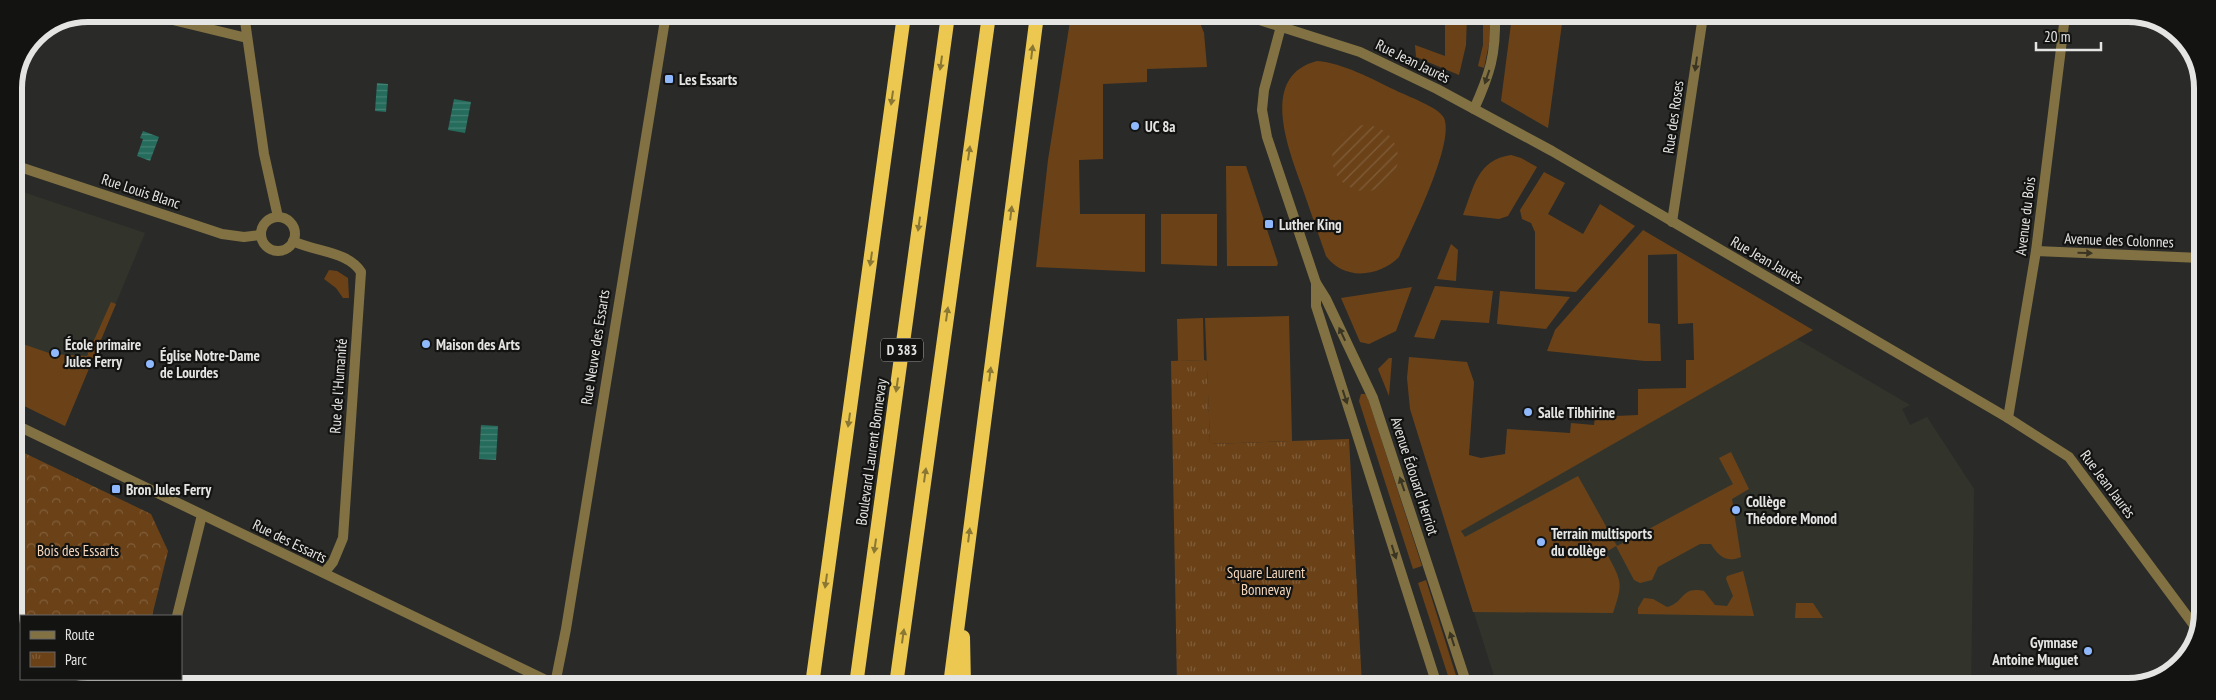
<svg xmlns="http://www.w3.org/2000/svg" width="2216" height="700" font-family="'PT Sans Narrow',sans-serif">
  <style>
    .built { fill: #32342c }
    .grass { fill: #6b4218 }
    .forest { fill: url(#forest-crowns) }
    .park { fill: url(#park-tufts) }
    .garden { fill: url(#garden-furrows) }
    .water { fill: url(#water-rules) }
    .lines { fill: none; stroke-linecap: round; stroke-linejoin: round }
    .minor { stroke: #827243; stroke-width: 10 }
    .tertiary { stroke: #827243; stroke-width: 10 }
    .trunk { stroke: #ecc850; stroke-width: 14 }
    .oneway { fill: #8a7734 }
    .oneway2 { fill: #3a3423 }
    .poi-dot { fill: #90b8fd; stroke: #131312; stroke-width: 2 }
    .labels { text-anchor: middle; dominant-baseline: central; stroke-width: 4.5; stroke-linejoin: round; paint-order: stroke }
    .shield { fill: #131312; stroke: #a5a5a4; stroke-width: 1 }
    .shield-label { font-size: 14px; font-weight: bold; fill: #e4e4e3 }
    .street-label { font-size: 15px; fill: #e4e4e3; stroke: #131312 }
    .poi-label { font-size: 15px; font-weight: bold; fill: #e4e4e3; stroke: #131312; text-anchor: start }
    .park-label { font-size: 15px; fill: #f5d7bc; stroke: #131312 }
    .rim { fill: none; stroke: #e4e4e3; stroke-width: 6 }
  </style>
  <defs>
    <pattern id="forest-crowns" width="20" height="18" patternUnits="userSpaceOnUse" patternTransform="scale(1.25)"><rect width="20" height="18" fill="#6b4218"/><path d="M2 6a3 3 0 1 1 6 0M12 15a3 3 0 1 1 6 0" fill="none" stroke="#805d39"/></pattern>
    <pattern id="park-tufts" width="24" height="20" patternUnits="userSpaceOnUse" patternTransform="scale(1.25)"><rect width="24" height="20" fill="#6b4218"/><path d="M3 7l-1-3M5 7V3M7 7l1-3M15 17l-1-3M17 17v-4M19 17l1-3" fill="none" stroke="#805d39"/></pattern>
    <pattern id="garden-furrows" width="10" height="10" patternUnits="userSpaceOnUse" patternTransform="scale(1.25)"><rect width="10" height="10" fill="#6b4218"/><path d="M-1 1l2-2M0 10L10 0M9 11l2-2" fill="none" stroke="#805d39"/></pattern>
    <pattern id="water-rules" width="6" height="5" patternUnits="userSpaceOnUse" patternTransform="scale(1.25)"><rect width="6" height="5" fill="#256c5d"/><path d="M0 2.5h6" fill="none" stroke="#448174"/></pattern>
  </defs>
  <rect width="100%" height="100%" fill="#2a2b28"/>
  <g class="built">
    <polygon points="14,189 145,233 65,426 14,401"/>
    <polygon points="1797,339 1910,405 1902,409 1910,425 1927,417 1974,489 1971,686 1497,685 1450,537"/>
  </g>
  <g class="grass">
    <polygon points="1071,15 1197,15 1204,33 1207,67 1147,69 1147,82 1103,84 1103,159 1079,160 1080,214 1145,214 1145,272 1036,267 1048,160"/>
    <polygon points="1453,15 1467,15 1466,45 1459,75 1416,57 1415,45 1445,56 1445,25 1453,25"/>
    <polygon points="1483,16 1490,16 1490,39 1484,68 1478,66 1483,45"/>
    <polygon points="1512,16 1563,16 1548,128 1501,101"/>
    <path d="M1317 61C1343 63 1372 79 1395 90 1406 96 1439 107 1444 118 1455 143 1411 230 1399 257 1379 277 1344 281 1326 256 1318 233 1310 210 1302 187 1288 148 1259 76 1317 61Z"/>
    <path d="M1511 155 1521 158 1537 167 1508 216 1499 219 1463 215C1474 187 1477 160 1511 155Z"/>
    <polygon points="1226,166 1246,166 1278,263 1277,266 1227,266"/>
    <polygon points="1544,172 1565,183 1548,214 1583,234 1600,204 1635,226 1576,292 1535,289 1535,232 1531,223 1522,219 1520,210"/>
    <polygon points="1161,214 1217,214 1217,266 1161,264"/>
    <path d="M1643 230 1813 330 1461 531 1465 537 1578 476 1617 546 1733 484 1719 458 1731 452 1749 489 1732 499 1741 557C1727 563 1719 557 1711 544H1700L1658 567 1652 580 1640 583 1634 580 1616 546 1606 552C1621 581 1624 581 1613 613L1473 612 1410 409 1407 378 1409 357 1467 362 1474 382 1469 455 1481 458 1505 454 1507 429 1570 433 1571 423 1594 425 1595 417 1638 415V389L1686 388V360H1694L1693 323 1678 324 1677 254 1648 255V323L1660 324 1661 361H1645L1547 351 1555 330Z"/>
    <polygon points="1451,244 1458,250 1456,281 1437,279"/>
    <polygon points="329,270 337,271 348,278 349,298 343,298 336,288 324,279"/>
    <polygon points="1435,286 1493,291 1489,323 1441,320 1434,339 1414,337"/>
    <polygon points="1412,287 1396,331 1369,344 1360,342 1341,298"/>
    <polygon points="1500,291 1570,297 1546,329 1497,324"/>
    <polygon points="111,302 116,304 65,426 14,401 14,341 52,354 87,356"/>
    <polygon points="1289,316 1292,441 1210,444 1205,318"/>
    <polygon points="1203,318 1204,360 1178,361 1177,319"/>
    <polygon points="1389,358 1392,358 1389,396 1378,369"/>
    <polygon points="1361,394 1365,394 1368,398 1422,566 1413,569 1359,401"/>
    <path d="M1743 571 1754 616 1638 614V608L1644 598 1653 599 1667 607C1685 603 1680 586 1704 591L1715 605 1727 606 1733 596 1726 579 1727 576Z"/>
    <polygon points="1426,580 1459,685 1451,685 1418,583"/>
    <polygon points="1796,603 1813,603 1823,618 1795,618"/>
  </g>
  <g class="forest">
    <polygon points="14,448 151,514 168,551 152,616 21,616 21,636 14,617"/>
    <polygon points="61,679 137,679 136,684 69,684"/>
  </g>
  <polygon class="park" points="1204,360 1207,361 1210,444 1349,439 1362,685 1177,685 1171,361"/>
  <circle class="garden" cx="1365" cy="158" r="33"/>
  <g class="water">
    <polygon points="377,83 388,84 386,112 375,111"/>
    <polygon points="454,99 471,102 465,133 448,130"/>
    <polygon points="143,131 159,137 150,161 137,156 143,139 140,138"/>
    <polygon points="481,425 498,426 496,460 479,459"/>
  </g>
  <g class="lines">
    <g class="minor">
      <polyline points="148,14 247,38"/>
      <polyline points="244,14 264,154 278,217"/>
      <polyline points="1244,15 1360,52 1437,89 1552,151 2008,418 2069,457 2199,632"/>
      <path d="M1474 109C1490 74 1496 54 1495 16"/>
      <polyline points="14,165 222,234 244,237 261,235"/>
      <circle cx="278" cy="234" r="17"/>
      <polyline points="1672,222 1703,16"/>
      <path d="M293 241C315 252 348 251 361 272L343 538 333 562 324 573"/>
      <polyline points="2036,251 2201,258"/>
      <polyline points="2008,418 2036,251 2065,16"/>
      <polyline points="14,424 554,684"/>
      <polyline points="177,616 202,515"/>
      <polyline points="161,684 162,679"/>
      <polyline points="555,684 566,629 666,14"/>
    </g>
    <g class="tertiary">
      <polyline points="1284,15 1264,90 1262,110 1267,137 1316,283 1326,299 1373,398 1467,685"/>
      <polyline points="1316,283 1316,306 1437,685"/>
    </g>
    <g class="trunk">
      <polyline points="963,637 964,685"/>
      <polyline points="812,685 904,15"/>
      <polyline points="856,685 948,15"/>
      <polyline points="896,685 989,15"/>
      <polyline points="950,685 1037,15"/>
    </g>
  </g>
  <defs><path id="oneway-solid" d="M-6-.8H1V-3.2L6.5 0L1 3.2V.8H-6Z" transform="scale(1.25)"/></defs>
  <g class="oneway">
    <use href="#oneway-solid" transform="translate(1032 52) rotate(-83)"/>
    <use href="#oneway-solid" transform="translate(941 63) rotate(98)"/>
    <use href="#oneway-solid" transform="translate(892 98) rotate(98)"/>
    <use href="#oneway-solid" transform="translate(969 153) rotate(-82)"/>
    <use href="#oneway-solid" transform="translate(1011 213) rotate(-83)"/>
    <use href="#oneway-solid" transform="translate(919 224) rotate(98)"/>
    <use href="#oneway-solid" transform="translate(871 259) rotate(98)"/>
    <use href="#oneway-solid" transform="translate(947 314) rotate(-82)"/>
    <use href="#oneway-solid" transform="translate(990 374) rotate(-83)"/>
    <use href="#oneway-solid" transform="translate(897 385) rotate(98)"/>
    <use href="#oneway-solid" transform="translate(849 420) rotate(98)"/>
    <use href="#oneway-solid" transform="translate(925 475) rotate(-82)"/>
    <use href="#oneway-solid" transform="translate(969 535) rotate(-83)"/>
    <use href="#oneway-solid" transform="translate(875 546) rotate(98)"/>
    <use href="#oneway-solid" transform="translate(826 581) rotate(98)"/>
    <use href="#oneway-solid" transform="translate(903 636) rotate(-82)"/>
  </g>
  <g class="oneway2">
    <use href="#oneway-solid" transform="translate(1696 64) rotate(98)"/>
    <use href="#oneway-solid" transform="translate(1487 77) rotate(109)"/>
    <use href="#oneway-solid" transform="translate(2085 253) rotate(2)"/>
    <use href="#oneway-solid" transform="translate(1342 334) rotate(-115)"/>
    <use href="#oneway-solid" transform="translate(1345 397) rotate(72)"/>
    <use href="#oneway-solid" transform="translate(1402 484) rotate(-109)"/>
    <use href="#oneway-solid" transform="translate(1394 552) rotate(72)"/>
    <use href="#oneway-solid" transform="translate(1452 639) rotate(-108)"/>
  </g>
  <g class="poi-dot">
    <rect x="664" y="74" width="10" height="10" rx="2.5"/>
    <circle cx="1135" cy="126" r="5"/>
    <rect x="1264" y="219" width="10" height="10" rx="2.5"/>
    <circle cx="426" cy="344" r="5"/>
    <circle cx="55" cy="353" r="5"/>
    <circle cx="150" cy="364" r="5"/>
    <circle cx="1528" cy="412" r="5"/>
    <rect x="111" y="484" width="10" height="10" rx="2.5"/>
    <circle cx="1736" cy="510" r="5"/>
    <circle cx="1541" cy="542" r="5"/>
    <circle cx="2088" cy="651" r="5"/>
  </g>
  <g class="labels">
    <rect class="shield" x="881" y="338.5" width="42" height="23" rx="4"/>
    <g class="shield-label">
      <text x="902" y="350">D 383</text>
    </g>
    <g class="street-label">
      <text transform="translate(1413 61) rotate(26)">Rue Jean Jaurès</text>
      <text transform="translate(1673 117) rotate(-82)">Rue des Roses</text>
      <text transform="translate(141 191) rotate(18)">Rue Louis Blanc</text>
      <text transform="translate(2025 216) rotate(-83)">Avenue du Bois</text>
      <text transform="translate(2119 240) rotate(2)">Avenue des Colonnes</text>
      <text transform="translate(1767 260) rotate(30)">Rue Jean Jaurès</text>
      <text transform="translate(595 347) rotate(-81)">Rue Neuve des Essarts</text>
      <text transform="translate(338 386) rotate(-86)">Rue de l'Humanité</text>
      <text transform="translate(871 452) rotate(-82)">Boulevard Laurent Bonnevay</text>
      <text transform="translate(1415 476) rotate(72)">Avenue Édouard Herriot</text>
      <text transform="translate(2108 484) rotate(53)">Rue Jean Jaurès</text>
      <text transform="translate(290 541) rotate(26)">Rue des Essarts</text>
    </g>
    <g class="poi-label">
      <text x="679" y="79">Les Essarts</text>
      <text x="1145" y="126">UC 8a</text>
      <text x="1279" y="224">Luther King</text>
      <text x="65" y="344">École primaire<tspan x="65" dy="17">Jules Ferry</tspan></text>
      <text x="436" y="344">Maison des Arts</text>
      <text x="160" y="355">Église Notre-Dame<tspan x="160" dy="17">de Lourdes</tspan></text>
      <text x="1538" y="412">Salle Tibhirine</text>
      <text x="126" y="489">Bron Jules Ferry</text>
      <text x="1746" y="501">Collège<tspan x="1746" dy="17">Théodore Monod</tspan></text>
      <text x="1551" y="533">Terrain multisports<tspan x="1551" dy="17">du collège</tspan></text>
      <text x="2078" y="642" text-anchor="end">Gymnase<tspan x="2078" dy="17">Antoine Muguet</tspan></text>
    </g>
    <g class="park-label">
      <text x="78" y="550">Bois des Essarts</text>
      <text x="1266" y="572">Square Laurent<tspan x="1266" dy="17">Bonnevay</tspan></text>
    </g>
  </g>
  <path d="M0 0H2216V700H0ZM88 22H2128A66 66 0 0 1 2194 88V612A66 66 0 0 1 2128 678H88A66 66 0 0 1 22 612V88A66 66 0 0 1 88 22Z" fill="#131312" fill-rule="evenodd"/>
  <path class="rim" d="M88 22H2128A66 66 0 0 1 2194 88V612A66 66 0 0 1 2128 678H88A66 66 0 0 1 22 612V88A66 66 0 0 1 88 22Z"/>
  <rect x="20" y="615" width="162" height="65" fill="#131312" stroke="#676766"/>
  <rect x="30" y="631" width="25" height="8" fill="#827243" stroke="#676766"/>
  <text x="65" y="640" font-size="15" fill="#e4e4e3">Route</text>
  <rect x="30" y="652" width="25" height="15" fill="url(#park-tufts)" stroke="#676766"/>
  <text x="65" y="665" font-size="15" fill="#e4e4e3">Parc</text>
  <path d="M2036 42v8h65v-8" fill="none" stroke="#e4e4e3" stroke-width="2.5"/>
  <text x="2044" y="42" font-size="15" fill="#e4e4e3" stroke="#131312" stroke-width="4" paint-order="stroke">20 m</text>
</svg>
